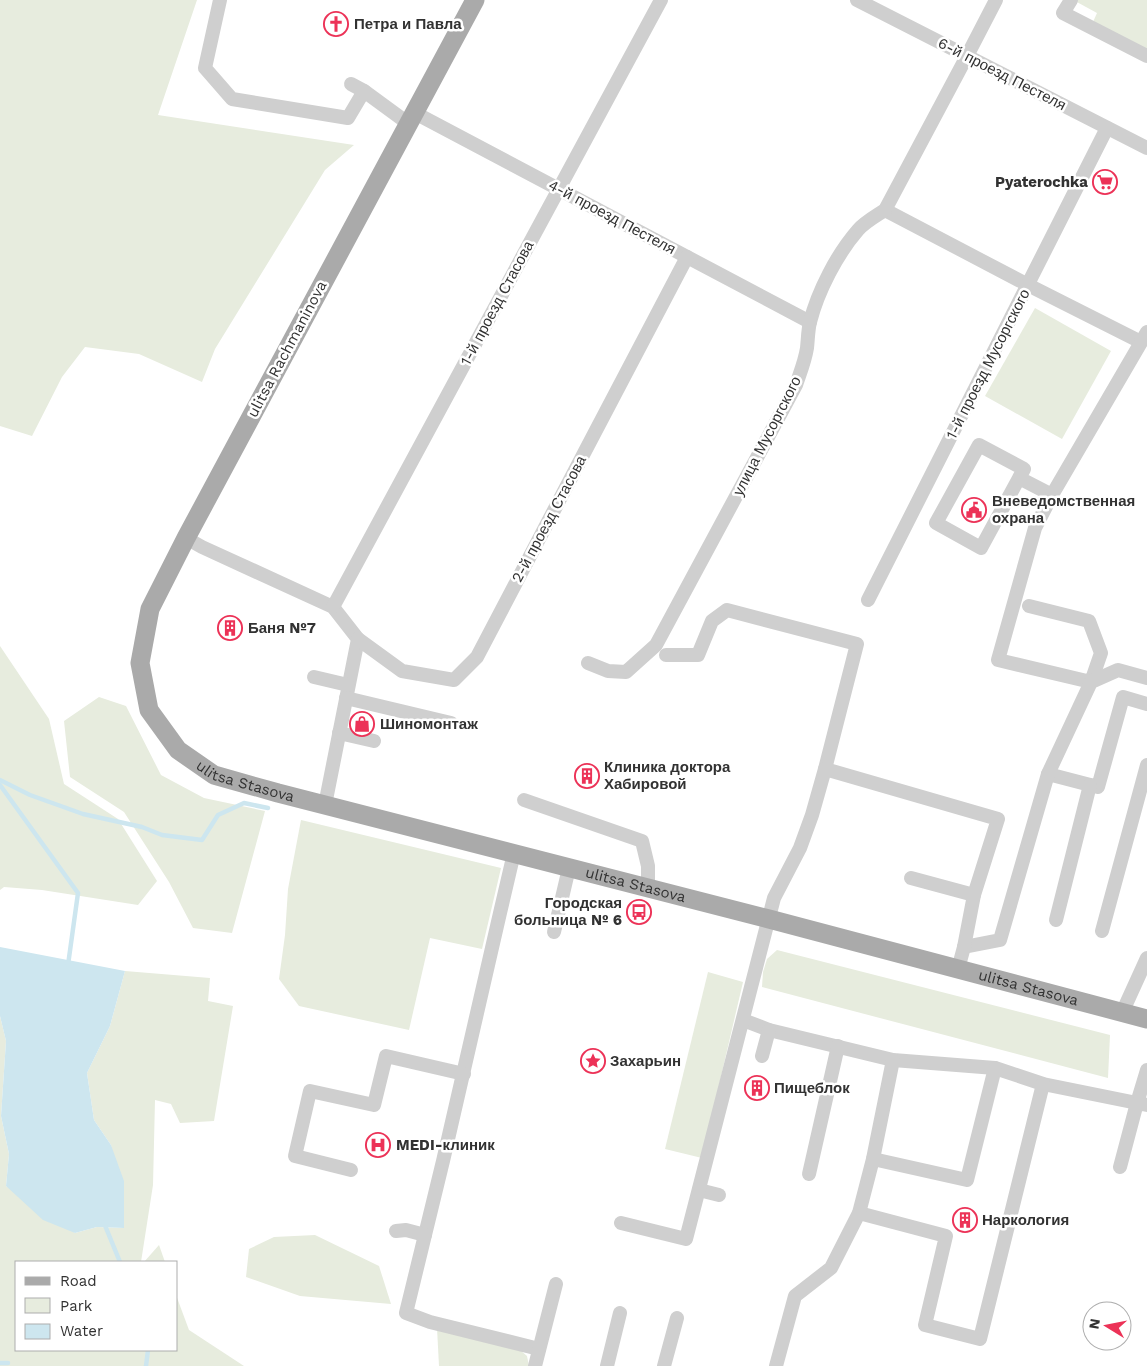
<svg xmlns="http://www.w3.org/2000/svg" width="1147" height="1366" font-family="'Work Sans',sans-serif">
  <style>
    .green { fill: #e7ecde }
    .water { fill: #cde6ef }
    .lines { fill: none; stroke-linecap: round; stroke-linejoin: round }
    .stream { stroke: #cde6ef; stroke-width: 4.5 }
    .minor { stroke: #cfcfcf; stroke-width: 14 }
    .major { stroke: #aaa; stroke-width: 19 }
    .labels { text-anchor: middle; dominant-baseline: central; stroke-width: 5; stroke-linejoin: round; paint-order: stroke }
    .poi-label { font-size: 15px; font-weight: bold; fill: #323232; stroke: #fff; text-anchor: start }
    .street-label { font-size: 15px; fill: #323232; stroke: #fff }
  </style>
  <rect width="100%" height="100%" fill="#fff"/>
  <g class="green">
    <polygon points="0,0 197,0 158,115 354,145 325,170 215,349 202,382 139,354 85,347 62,377 32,436 0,426"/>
    <polygon points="1075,0 1147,0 1147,52 1093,22 1097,13 1075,1"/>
    <polygon points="1035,308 1111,351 1062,439 985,396"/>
    <polygon points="0,646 49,719 64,784 118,819 157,881 138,905 42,890 4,887 0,890"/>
    <polygon points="99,697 126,706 161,775 204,798 265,811 232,933 193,928 169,882 124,812 70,777 64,721"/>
    <polygon points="301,820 501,868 482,949 430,938 409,1030 299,1006 279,979 285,935 288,889"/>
    <polygon points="777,950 1110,1035 1108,1078 762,987 763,972 767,959"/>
    <polygon points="125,971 210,978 208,1001 233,1006 214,1121 180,1123 171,1104 155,1100 153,1185 141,1262 16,1262 16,1350 176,1350 176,1295 189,1330 244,1366 0,1366 0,1016 6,1041 1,1116 9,1154 6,1186 75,1233 97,1227 123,1228 111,1145 94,1120 87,1073 110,1026"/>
    <polygon points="708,972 743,982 702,1158 665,1149"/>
    <polygon points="315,1235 379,1266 391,1304 300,1296 246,1277 249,1249 274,1237"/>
    <polygon points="159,1245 165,1262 144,1262"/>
    <polygon points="437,1328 520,1350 527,1356 529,1366 439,1366"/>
  </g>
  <polygon class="water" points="0,947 125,971 110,1026 87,1073 94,1120 111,1145 124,1181 124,1228 97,1227 75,1233 43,1220 6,1186 9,1154 1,1116 6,1041 0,1016"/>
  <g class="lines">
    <g class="stream">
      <polyline points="0,780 30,795 83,814 142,827 162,835 202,840 218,815 244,803 268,808"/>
      <polyline points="0,785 78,893 68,965"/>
      <polyline points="104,1223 120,1262"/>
      <polyline points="0,1363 8,1363"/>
      <polyline points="146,1366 148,1350"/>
    </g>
    <g class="minor">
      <polyline points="220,0 205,68 232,99 348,118 364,91"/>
      <polyline points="857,0 1147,148"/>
      <polyline points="1071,0 1063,13 1147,56"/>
      <polyline points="351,84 364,91 409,124"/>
      <polyline points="415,113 810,322"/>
      <polyline points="885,210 1028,285 1141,342"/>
      <polyline points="1019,478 1024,469 979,445 936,523 981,548 1019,478 1052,495"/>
      <polyline points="186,538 202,547 333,607 358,639 325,805"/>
      <polyline points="868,600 1107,128"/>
      <polyline points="1029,606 1089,621 1101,653 1091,682 998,660 1035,528 1052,495 1147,332"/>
      <polyline points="333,607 661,0"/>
      <polyline points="358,639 402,671 454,680 477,657 687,257"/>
      <polyline points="666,655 698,655 712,621 727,610 857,644 825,769"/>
      <path d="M588 663 608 671 626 672 656 645 796 385C800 373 805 361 807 348 808 339 808 330 810 322 818 291 837 254 858 230 865 222 876 216 885 210L967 56 996 0"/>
      <polyline points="314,677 348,685"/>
      <polyline points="346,698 451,723"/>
      <polyline points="339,733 374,741"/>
      <polyline points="1048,774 1098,787 1123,697 1147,704"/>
      <polyline points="524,800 642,841 648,866 648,889"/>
      <polyline points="514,853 500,913 443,1161 406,1313 430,1322 539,1349"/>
      <polyline points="911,878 974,895"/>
      <polyline points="1056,920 1090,785"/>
      <polyline points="1102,931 1147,765"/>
      <polyline points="554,932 569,868"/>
      <polyline points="964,947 1000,940 1048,774 1091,682 1118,670 1147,678"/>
      <polyline points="1122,1013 1147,958"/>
      <polyline points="743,1020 769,1030 893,1060 995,1068 1043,1084 1137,1103 1147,1070"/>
      <polyline points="762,1056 769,1030"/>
      <polyline points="873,1159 967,1180 995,1068"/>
      <polyline points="1120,1167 1137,1103 1147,1105"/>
      <polyline points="351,1170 295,1156 310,1091 374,1105 386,1056 464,1074"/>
      <polyline points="809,1174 838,1046"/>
      <polyline points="699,1190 719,1195"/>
      <polyline points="859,1213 946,1236 925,1325 980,1339 1043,1084"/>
      <polyline points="621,1223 686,1239 774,898 800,848 812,815 825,769 998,819 974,895 964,947 958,969"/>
      <polyline points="396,1231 406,1230 425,1235"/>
      <polyline points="535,1366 556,1284"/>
      <polyline points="607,1366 620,1313"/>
      <polyline points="664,1366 677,1318"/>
      <polyline points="776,1366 795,1296 831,1268 859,1213 873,1159 893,1060"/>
    </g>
    <path class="major" id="s1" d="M475 0 186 538 150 609 140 663 149 710 178 750 214 775 278 793 769 919 1147 1019"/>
  </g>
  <defs>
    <symbol id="church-ring" viewBox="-11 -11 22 22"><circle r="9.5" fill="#fff" stroke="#ec3257" stroke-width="1.5"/><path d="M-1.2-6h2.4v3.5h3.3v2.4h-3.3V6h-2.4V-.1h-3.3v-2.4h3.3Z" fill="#ec3257"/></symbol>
    <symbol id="supermarket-ring" viewBox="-11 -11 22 22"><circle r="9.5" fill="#fff" stroke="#ec3257" stroke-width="1.5"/><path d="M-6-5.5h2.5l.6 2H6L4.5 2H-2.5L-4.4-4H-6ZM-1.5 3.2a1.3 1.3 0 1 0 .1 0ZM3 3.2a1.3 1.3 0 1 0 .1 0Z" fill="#ec3257"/></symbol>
    <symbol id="civic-ring" viewBox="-11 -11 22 22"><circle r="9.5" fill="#fff" stroke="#ec3257" stroke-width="1.5"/><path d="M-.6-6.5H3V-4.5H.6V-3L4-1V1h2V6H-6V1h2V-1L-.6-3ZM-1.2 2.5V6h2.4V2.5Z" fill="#ec3257"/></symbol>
    <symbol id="building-ring" viewBox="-11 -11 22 22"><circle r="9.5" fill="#fff" stroke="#ec3257" stroke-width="1.5"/><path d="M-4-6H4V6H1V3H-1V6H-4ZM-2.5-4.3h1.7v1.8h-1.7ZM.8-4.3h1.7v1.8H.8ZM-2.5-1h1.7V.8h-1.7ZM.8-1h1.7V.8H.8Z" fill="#ec3257"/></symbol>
    <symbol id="shop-ring" viewBox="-11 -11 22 22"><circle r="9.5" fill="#fff" stroke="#ec3257" stroke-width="1.5"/><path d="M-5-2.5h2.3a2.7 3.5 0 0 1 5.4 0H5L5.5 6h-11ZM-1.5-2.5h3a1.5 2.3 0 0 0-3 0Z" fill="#ec3257"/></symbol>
    <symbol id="bus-ring" viewBox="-11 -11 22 22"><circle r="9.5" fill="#fff" stroke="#ec3257" stroke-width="1.5"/><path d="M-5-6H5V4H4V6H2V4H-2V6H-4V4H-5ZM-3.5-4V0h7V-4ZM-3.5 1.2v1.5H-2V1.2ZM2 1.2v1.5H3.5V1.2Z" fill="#ec3257"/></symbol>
    <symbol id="sight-ring" viewBox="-11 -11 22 22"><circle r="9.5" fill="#fff" stroke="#ec3257" stroke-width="1.5"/><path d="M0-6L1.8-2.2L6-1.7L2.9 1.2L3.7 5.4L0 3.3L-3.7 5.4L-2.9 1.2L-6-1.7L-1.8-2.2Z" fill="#ec3257"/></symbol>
    <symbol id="hospital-ring" viewBox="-11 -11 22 22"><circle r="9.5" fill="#fff" stroke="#ec3257" stroke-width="1.5"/><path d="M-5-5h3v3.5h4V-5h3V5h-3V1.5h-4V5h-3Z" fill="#ec3257"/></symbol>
  </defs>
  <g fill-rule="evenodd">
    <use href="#church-ring" x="322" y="10" width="28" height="28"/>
    <use href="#supermarket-ring" x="1091" y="168" width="28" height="28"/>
    <use href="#civic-ring" x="960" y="496" width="28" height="28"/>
    <use href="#building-ring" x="216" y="614" width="28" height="28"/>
    <use href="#shop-ring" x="348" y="710" width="28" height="28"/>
    <use href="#building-ring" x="573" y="762" width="28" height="28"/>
    <use href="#bus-ring" x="625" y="898" width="28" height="28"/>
    <use href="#sight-ring" x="579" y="1047" width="28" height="28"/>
    <use href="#building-ring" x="743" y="1074" width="28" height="28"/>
    <use href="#hospital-ring" x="364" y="1131" width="28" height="28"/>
    <use href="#building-ring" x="951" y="1206" width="28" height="28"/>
  </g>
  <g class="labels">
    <g class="poi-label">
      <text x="354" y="24">Петра и Павла</text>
      <text x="1088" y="182" text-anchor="end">Pyaterochka</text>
      <text x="992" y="501">Вневедомственная<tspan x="992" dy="17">охрана</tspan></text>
      <text x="248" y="628">Баня №7</text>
      <text x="380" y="724">Шиномонтаж</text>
      <text x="604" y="767">Клиника доктора<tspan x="604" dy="17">Хабировой</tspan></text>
      <text x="622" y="903" text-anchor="end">Городская<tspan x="622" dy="17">больница № 6</tspan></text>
      <text x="610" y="1061">Захарьин</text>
      <text x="774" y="1088">Пищеблок</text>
      <text x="396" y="1145">MEDI-клиник</text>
      <text x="982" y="1220">Наркология</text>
    </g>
    <g class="street-label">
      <text transform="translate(1002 74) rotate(27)">6-й проезд Пестеля</text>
      <text transform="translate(612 217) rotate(28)">4-й проезд Пестеля</text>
      <text transform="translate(497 303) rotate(-62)">1-й проезд Стасова</text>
      <text transform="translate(287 349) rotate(-62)">ulitsa Rachmaninova</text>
      <text transform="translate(988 364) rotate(-63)">1-й проезд Мусоргского</text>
      <text transform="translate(767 436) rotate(-63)">улица Мусоргского</text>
      <text transform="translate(549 519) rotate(-62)">2-й проезд Стасова</text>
      <text stroke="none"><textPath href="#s1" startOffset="918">ulitsa Stasova</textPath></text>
      <text stroke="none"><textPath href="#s1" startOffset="1322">ulitsa Stasova</textPath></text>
      <text stroke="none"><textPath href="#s1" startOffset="1728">ulitsa Stasova</textPath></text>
    </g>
  </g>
  <rect x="15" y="1261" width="162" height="90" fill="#ffffff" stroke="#adadad"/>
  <rect x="25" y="1277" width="25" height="8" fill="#aaaaaa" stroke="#adadad"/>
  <text x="60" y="1286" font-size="15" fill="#323232">Road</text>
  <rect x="25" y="1298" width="25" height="15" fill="#e7ecde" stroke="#adadad"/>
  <text x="60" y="1311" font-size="15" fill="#323232">Park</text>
  <rect x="25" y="1324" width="25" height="15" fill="#cde6ef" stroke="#adadad"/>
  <text x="60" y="1336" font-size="15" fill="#323232">Water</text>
  <g transform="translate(1107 1326) rotate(280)"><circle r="24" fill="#ffffff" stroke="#adadad"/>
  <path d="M0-4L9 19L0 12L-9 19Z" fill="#ec3257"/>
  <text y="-8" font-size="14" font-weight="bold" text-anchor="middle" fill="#323232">N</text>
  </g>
</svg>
